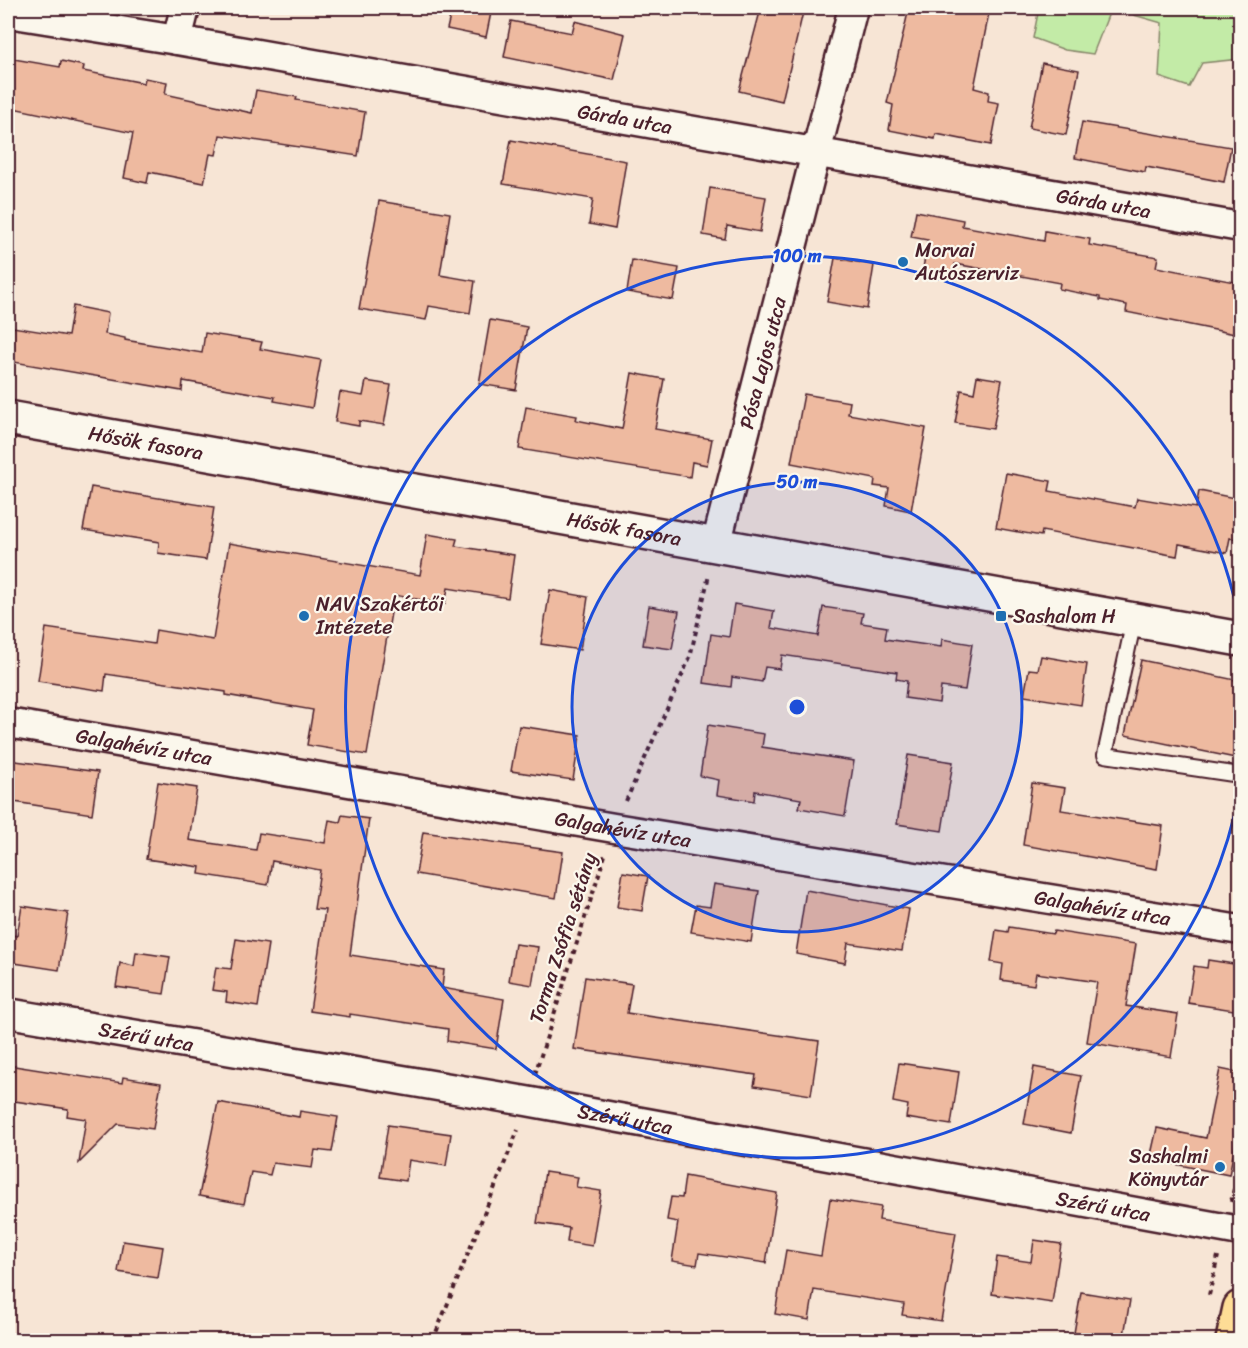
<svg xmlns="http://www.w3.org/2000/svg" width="1248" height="1348" font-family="Sriracha,sans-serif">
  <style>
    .green { fill: #c3eba7; stroke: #868569; stroke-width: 1.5 }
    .building { fill: #eebaa0; stroke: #4a1f2b; stroke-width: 1.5 }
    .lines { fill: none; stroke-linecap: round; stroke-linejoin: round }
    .service-casing { stroke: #4a1f2b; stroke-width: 18 }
    .minor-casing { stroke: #4a1f2b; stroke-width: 33 }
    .tertiary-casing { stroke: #4a1f2b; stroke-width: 38 }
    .primary-casing { stroke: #4a1f2b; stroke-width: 38 }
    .path { stroke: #4a1f2b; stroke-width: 4; stroke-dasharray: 4.5 4.5; stroke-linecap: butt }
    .service { stroke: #fbf7ec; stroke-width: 14 }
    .minor { stroke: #fbf7ec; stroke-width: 28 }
    .tertiary { stroke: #fbf7ec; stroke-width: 33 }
    .primary { stroke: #fedd96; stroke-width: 33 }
    .ring { fill: none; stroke: #1d4ed8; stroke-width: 3 }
    .poi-dot { fill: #1f6fb2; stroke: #fbf7ec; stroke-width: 2 }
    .labels { text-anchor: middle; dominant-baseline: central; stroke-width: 4.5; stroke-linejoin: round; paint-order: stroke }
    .street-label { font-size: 20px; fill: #4a1f2b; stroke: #fbf7ec }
    .poi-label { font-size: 20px; fill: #4a1f2b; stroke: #fbf7ec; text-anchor: start }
    .centre { fill: #1d4ed8; stroke: #fbf7ec; stroke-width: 3 }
    .ring-label { font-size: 18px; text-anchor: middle; font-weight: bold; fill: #1d4ed8; stroke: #fbf7ec; stroke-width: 4.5; stroke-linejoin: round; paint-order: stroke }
  </style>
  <rect width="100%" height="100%" fill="#f7e5d5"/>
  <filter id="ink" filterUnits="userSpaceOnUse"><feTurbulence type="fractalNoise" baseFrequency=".0167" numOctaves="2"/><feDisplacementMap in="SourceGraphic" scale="12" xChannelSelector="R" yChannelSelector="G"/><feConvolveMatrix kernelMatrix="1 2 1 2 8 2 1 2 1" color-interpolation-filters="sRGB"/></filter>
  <g filter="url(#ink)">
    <g class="green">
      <polygon points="1039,8 1111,8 1093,54 1065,50 1033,38"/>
      <polygon points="1122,8 1240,8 1240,59 1202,63 1189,87 1159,77 1162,23 1134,15"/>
    </g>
    <g class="building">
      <polygon points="452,8 492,8 486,37 447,29"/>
      <polygon points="761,8 804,8 782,101 739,91"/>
      <polygon points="909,8 990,8 974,88 989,92 988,101 999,103 991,145 936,134 935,139 889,130 893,105 887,103"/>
      <polygon points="511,21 572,33 575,21 625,34 614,80 504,57"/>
      <polygon points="8,58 60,67 61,61 84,66 83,71 144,83 145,78 167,82 165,94 252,113 256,90 297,97 296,100 365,112 358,156 220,135 216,155 210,154 204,183 149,172 147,183 124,178 133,133 8,107"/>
      <polygon points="1042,63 1079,70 1066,135 1029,128"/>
      <polygon points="1082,122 1231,147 1224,182 1146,167 1145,172 1075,158"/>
      <polygon points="511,140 626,161 615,229 589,224 593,199 503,184"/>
      <polygon points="710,188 766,197 760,232 727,226 725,239 703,235"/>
      <polygon points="379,201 450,213 440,275 475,281 470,313 429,306 426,320 359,309"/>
      <polygon points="916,211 963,220 962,226 1044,241 1045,231 1090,239 1089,245 1158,257 1156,267 1240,283 1240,335 1126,312 1127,305 1100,300 1100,297 1059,289 1060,283 955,264 953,279 922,274 928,240 911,237"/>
      <polygon points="835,258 874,265 867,309 827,302"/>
      <polygon points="632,260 679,268 673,300 627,292"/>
      <polygon points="73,306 108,313 105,334 125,338 125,340 202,353 205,333 262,342 260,349 321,360 312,408 274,401 275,397 183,381 182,391 8,361 13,327 68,336"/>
      <polygon points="490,320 527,327 516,390 479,384"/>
      <polygon points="632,373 664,379 655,429 712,439 707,465 692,462 690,477 519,449 526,407 577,416 576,420 622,429"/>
      <polygon points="977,376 1002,380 993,429 955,423 961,390 974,393"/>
      <polygon points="366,381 391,385 384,425 359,421 359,426 335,422 340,392 363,396"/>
      <polygon points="804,394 850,402 848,414 926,428 911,511 886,506 889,488 874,486 875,479 791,463"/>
      <polygon points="1006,473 1051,481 1049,491 1135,507 1137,498 1196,508 1199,491 1240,499 1240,540 1230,538 1227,553 1179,544 1177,556 1042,531 1041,536 996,528"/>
      <polygon points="91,487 214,507 206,560 158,553 159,542 83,530"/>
      <polygon points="427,534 457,539 455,546 514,555 508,598 448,588 445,604 394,595 367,755 307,745 313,710 226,695 226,692 106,674 104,691 38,681 46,628 154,644 156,630 213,640 229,543 420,575"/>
      <polygon points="550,590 588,597 580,650 541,644"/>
      <polygon points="734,604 774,611 771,628 818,636 823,607 863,613 861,623 887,627 885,639 941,647 942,639 972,644 965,690 941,687 939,703 905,698 907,681 896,679 897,672 782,655 780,669 765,667 762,682 732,677 731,687 704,683 711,634 729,637"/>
      <polygon points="649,606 679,611 672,649 643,645"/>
      <polygon points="1041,656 1087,664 1081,705 1024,696 1029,669 1038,670"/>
      <polygon points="1141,660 1240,681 1240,759 1125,735"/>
      <polygon points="708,725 764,734 762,747 854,761 845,816 799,808 801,799 755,791 754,801 717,795 719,780 700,776"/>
      <polygon points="519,726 580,735 573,780 511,771"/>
      <polygon points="908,755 953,762 942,831 897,824"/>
      <polygon points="8,760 98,772 92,814 8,801"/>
      <polygon points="158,782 197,788 189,840 256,850 259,833 325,843 329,820 340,822 342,815 369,819 350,955 444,970 442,988 504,999 496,1049 447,1041 448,1029 350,1014 350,1017 310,1011 325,910 314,909 320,870 272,861 268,885 199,874 200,867 146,859"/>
      <polygon points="1032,783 1065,788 1061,810 1163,826 1157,869 1023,845"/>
      <polygon points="423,832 563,852 556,898 416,874"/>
      <polygon points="623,872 648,876 642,911 617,907"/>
      <polygon points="714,884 759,891 751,942 691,932 696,905 710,907"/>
      <polygon points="806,890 909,909 902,951 848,943 845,963 796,954"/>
      <polygon points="22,906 68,913 59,970 8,962 8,934 17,936"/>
      <polygon points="1009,927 1053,934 1054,931 1136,944 1126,1006 1178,1014 1171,1057 1087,1042 1097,982 1036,973 1034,985 1001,980 1003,964 991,962 996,930 1008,932"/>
      <polygon points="236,939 268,944 258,1007 226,1002 227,992 212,990 216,967 231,969"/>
      <polygon points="515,944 538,947 532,985 509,981"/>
      <polygon points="136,952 170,957 164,994 116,987 120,963 134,966"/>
      <polygon points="1208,960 1240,965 1240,1011 1188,1003 1194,966 1207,968"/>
      <polygon points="585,977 632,984 627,1013 819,1041 811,1095 754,1086 756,1075 574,1049"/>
      <polygon points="899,1063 959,1072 951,1125 906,1118 908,1105 893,1102"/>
      <polygon points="8,1065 122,1083 123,1077 161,1083 153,1129 118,1124 79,1163 86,1119 67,1116 68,1109 8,1100"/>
      <polygon points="1034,1067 1081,1076 1071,1133 1024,1124"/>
      <polygon points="1220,1069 1240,1073 1240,1120 1229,1175 1150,1159 1157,1128 1206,1138"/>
      <polygon points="218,1102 299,1117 300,1111 338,1117 332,1152 315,1150 312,1168 273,1163 270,1175 251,1172 244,1204 199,1196"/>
      <polygon points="388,1125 451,1134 446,1166 409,1160 406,1181 380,1177"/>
      <polygon points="545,1172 578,1177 576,1187 601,1191 592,1246 567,1242 569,1228 537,1223"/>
      <polygon points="685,1176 777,1193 766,1263 699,1253 697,1265 672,1261 678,1222 667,1220 671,1197 682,1198"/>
      <polygon points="830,1199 881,1207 879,1220 956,1233 941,1321 902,1315 904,1304 814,1290 809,1320 775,1314 786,1250 821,1256"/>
      <polygon points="1034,1240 1061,1244 1052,1303 992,1294 997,1257 1031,1262"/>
      <polygon points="123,1241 163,1247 158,1278 118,1272"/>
      <polygon points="1081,1292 1130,1300 1123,1341 1074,1333"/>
    </g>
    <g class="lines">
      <defs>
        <polyline id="service" points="1134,620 1105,755 1240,775"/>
        <g id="minor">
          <path id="s1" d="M8 13 177 40 1240 227"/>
          <polyline points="177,40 185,8"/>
          <path id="s2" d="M716 545 853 8"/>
          <path id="s3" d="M8 723 614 828 1240 930"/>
          <path id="s4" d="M8 1013 526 1101 1240 1231"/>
        </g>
        <g id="tertiary">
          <path id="s5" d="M8 418 1240 639"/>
        </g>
        <polyline id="primary" points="1233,1340 1240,1308"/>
      </defs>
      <use href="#service" class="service-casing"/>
      <use href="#minor" class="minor-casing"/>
      <use href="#tertiary" class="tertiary-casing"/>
      <use href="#primary" class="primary-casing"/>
      <g class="path">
        <polyline points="626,801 690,657 709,575"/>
        <polyline points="535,1074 605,855"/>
        <polyline points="1231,1202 1240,1162"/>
        <polyline points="1209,1295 1218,1256"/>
        <polyline points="433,1340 518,1130"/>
      </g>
      <use href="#service" class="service"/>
      <use href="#minor" class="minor"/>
      <use href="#tertiary" class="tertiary"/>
      <use href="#primary" class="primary"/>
    </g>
  </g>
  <circle cx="797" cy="707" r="225" fill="#1d4ed8" fill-opacity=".12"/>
  <g class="ring">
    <circle cx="797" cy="707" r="225"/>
    <path d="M1240 789A451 451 0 1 1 1240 625"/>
  </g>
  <g class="poi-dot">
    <circle cx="903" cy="262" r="6"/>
    <circle cx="304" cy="616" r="6"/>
    <rect x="995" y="610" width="12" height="12" rx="3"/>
    <circle cx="1220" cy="1167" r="6"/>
  </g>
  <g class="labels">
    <g class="street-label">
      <text stroke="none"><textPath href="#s1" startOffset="626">Gárda utca</textPath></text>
      <text stroke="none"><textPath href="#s1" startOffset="1112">Gárda utca</textPath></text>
      <text stroke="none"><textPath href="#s2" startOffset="188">Pósa Lajos utca</textPath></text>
      <text stroke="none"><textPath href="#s5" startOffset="140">Hősök fasora</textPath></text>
      <text stroke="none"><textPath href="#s5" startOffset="626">Hősök fasora</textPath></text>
      <text stroke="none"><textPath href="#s3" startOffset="138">Galgahévíz utca</textPath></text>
      <text stroke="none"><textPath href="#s3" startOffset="624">Galgahévíz utca</textPath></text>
      <text stroke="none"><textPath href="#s3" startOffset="1110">Galgahévíz utca</textPath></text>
      <text transform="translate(563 938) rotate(-72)">Torma Zsófia sétány</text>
      <text stroke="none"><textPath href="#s4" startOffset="140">Szérű utca</textPath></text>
      <text stroke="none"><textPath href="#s4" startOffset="626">Szérű utca</textPath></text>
      <text stroke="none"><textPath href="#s4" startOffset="1112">Szérű utca</textPath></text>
    </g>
    <g class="poi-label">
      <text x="915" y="250">Morvai<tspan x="915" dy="23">Autószerviz</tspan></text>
      <text x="316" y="604">NAV Szakértői<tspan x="316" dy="23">Intézete</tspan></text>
      <text x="1013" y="616">Sashalom H</text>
      <text x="1208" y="1156" text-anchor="end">Sashalmi<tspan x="1208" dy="23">Könyvtár</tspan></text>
    </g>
  </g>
  <circle cx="797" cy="707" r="9" class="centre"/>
  <g class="ring-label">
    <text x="797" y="262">100 m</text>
    <text x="797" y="488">50 m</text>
  </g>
  <rect width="1248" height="1348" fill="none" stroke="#fbf7ec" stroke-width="30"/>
  <rect x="15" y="15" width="1218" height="1318" fill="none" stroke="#4a1f2b" stroke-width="2" filter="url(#ink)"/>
</svg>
